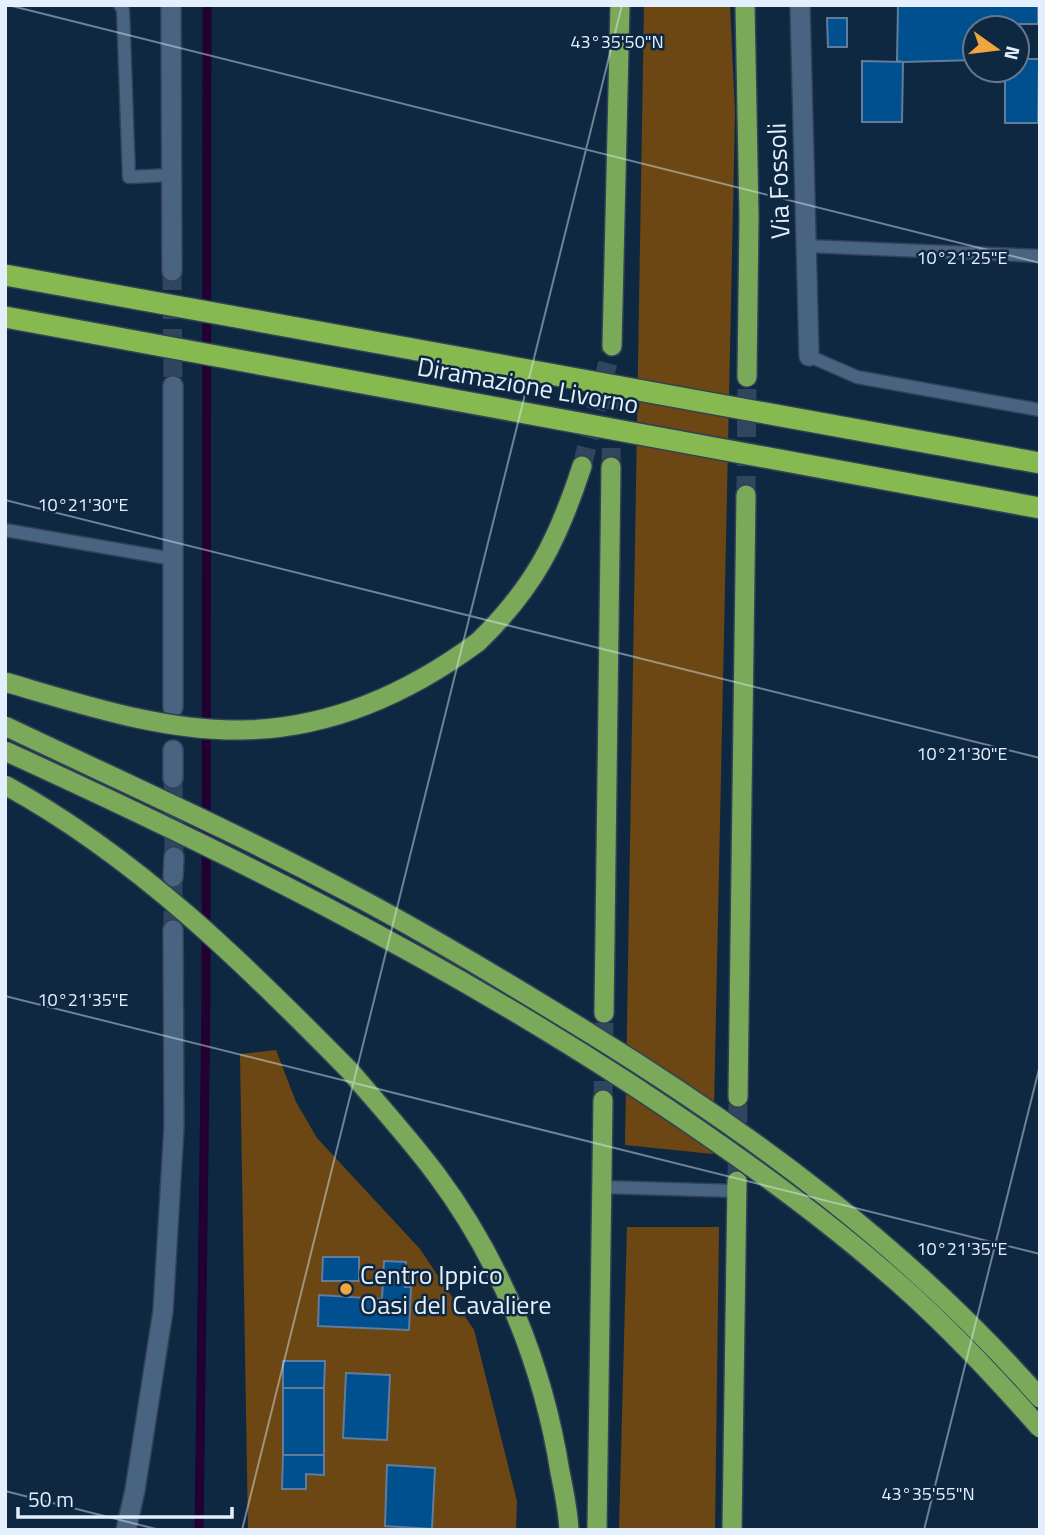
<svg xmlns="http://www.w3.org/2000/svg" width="1045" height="1535" font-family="'Titillium Web',sans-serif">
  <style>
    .green { fill: #6c4713 }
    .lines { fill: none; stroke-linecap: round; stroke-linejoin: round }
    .stream { stroke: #220132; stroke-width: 9 }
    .building { fill: #005090; stroke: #607c9a; stroke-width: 2 }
    .secondary-tunnel { stroke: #2f465e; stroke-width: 19; stroke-dasharray: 19 10; stroke-linecap: butt }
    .trunk-tunnel { stroke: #2f465e; stroke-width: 19; stroke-dasharray: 19 10; stroke-linecap: butt }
    .service-casing { stroke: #324157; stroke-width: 15 }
    .minor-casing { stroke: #324157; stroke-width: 22 }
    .secondary-casing { stroke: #324157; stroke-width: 22 }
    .trunk-casing { stroke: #324157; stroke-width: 22 }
    .service { stroke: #496481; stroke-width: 12 }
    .minor { stroke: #496481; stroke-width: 19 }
    .secondary { stroke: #496481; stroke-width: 19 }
    .trunk { stroke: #7aa95a; stroke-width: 19 }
    .trunk-bridge-casing { stroke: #324157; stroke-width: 22; stroke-linecap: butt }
    .motorway-bridge-casing { stroke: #324157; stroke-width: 24; stroke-linecap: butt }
    .trunk-bridge { stroke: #7aa95a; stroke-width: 19 }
    .motorway-bridge { stroke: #86ba50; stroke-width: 21 }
    .ticks { fill: none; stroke: #e3effd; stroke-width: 2; stroke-opacity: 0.45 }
    .poi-dot { fill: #f0a63f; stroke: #0f2842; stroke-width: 2.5 }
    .labels { text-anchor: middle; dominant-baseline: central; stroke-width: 5; stroke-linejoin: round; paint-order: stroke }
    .street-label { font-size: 26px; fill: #e3effd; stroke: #0f2842 }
    .poi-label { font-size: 26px; fill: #e3effd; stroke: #0f2842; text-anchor: start }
    .ticks-label { font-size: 18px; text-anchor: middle; fill: #e3effd; stroke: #0f2842; stroke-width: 5; stroke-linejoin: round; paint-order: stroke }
  </style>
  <rect width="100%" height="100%" fill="#0f2842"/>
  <g class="green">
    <polygon points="644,5 730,5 735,113 713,1154 625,1145"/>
    <polygon points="276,1050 296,1102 317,1138 420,1249 474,1330 517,1501 516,1530 248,1530 240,1054"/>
    <polygon points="627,1227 719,1227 715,1530 619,1530"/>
  </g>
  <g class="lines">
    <polyline class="stream" points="199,1530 206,999 207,5"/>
  </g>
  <g class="building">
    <polygon points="898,5 1038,5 1038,24 1006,24 1006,28 975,28 975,60 903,62 897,61"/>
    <polygon points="827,18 847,18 847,47 828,47"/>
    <polygon points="1017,59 1039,59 1038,123 1005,123 1005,70 1017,70"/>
    <polygon points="862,61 903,62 902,122 862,122"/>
    <polygon points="323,1257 359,1257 359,1281 322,1281"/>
    <polygon points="384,1261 406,1262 405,1287 411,1287 409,1330 318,1326 319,1295 382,1299"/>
    <polygon points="283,1361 325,1361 324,1388 283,1388"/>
    <polygon points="346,1373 390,1375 387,1440 343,1438"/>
    <rect x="283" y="1388" width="41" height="67"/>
    <polygon points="283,1455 324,1455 324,1475 306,1474 306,1489 282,1489"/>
    <polygon points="387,1465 435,1468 432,1529 385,1526"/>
  </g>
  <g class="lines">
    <g class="secondary-tunnel">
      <polyline points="172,271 173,386"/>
      <polyline points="173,778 174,857"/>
      <polyline points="173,930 173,877"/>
    </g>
    <g class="trunk-tunnel">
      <polyline points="582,466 612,346"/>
      <polyline points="611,467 612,378"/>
      <polyline points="746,495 747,377"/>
      <polyline points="603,1100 604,1013"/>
      <polyline points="737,1181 738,1097"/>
    </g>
    <defs>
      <g id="service">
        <polyline points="120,5 123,10 129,177 172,175"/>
        <polyline points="806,246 1040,256"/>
        <polyline points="809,356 857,377 1040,410"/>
        <polyline points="5,530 173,559"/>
        <polyline points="602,1187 737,1191"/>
      </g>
      <polyline id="minor" points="800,5 809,356"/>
      <g id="secondary">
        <polyline points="171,5 172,271"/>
        <polyline points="173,386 173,707"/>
        <polyline points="173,778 173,750"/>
        <polyline points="173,877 174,857"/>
        <polyline points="126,1530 135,1490 163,1311 174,1127 173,930"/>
      </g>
      <g id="trunk">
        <polyline points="745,5 749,217 747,377"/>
        <polyline points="612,346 620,5"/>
        <path d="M478 642C534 588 558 540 582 466"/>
        <polyline points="604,1013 611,467"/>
        <path d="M350 1071C379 1105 409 1138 436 1174 501 1261 543 1365 560 1472 564 1491 568 1510 569 1530"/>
        <polyline points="738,1097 746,495"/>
        <polyline points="597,1530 603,1100"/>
        <polyline points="732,1530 737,1181"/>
      </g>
    </defs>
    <use href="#service" class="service-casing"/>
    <use href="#minor" class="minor-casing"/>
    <use href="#secondary" class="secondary-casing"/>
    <use href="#trunk" class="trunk-casing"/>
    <use href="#service" class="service"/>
    <use href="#minor" class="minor"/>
    <use href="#secondary" class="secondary"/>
    <use href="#trunk" class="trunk"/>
    <defs>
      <g id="trunk-bridge">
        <path d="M5 682C81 704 161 731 241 730 328 729 409 693 478 642"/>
        <path d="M5 726C123 782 244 836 359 898 438 940 515 987 591 1034 756 1136 911 1251 1040 1398"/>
        <path d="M5 751C222 850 429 953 629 1083 716 1140 802 1200 881 1268 938 1316 991 1372 1040 1428"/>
        <path d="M5 785C137 857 246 965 350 1071"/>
      </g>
      <g id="motorway-bridge">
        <polyline points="5,275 1040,463"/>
        <polyline points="5,317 1040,508"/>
      </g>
    </defs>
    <use href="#trunk-bridge" class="trunk-bridge-casing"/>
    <use href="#motorway-bridge" class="motorway-bridge-casing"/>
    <use href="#trunk-bridge" class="trunk-bridge"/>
    <use href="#motorway-bridge" class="motorway-bridge"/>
  </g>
  <path class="ticks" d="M8 5 1040 263M5 500 1040 758M5 996 1040 1254M5 1491 160 1530M242 1530 622 5M924 1530 1040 1065"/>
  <circle class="poi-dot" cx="346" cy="1289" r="7"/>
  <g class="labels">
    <g class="street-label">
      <text transform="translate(778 181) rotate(-92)">Via Fossoli</text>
      <text transform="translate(528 385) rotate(10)">Diramazione Livorno</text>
    </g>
    <g class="poi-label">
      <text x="360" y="1274">Centro Ippico<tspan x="360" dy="30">Oasi del Cavaliere</tspan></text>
    </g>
  </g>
  <g class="ticks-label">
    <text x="617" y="48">43°35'50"N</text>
    <text x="962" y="264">10°21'25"E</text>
    <text x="83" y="511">10°21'30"E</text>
    <text x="962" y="760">10°21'30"E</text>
    <text x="83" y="1006">10°21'35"E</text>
    <text x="962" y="1255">10°21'35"E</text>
    <text x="928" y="1500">43°35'55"N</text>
  </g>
  <rect width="1045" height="1535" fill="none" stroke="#e3effd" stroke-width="14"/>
  <g transform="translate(996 49) rotate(104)"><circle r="33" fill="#0f2842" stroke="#64788d" stroke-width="2"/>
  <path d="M0-5L12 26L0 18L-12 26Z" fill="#f0a63f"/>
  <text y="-10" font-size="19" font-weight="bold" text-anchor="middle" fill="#e3effd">N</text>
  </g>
  <path d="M18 1507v10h214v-10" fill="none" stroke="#e3effd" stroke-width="3.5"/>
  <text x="28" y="1507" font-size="21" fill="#e3effd" stroke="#0f2842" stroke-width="5" paint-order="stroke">50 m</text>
</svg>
